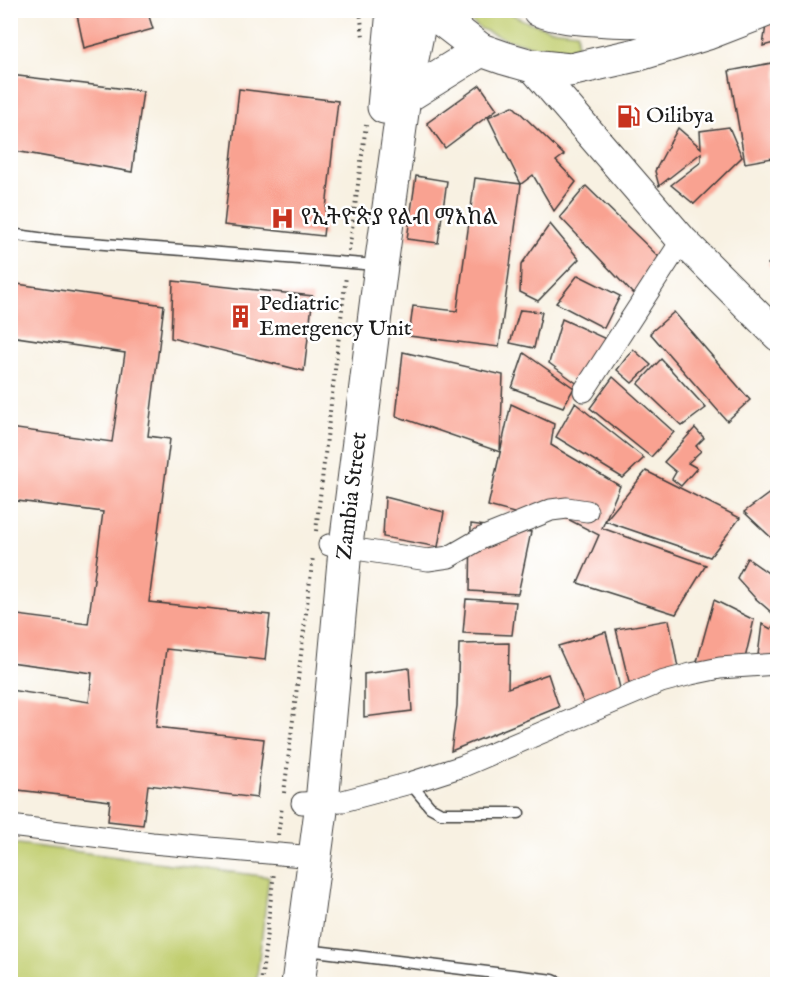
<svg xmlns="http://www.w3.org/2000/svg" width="788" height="995" font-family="'IM FELL English','Noto Serif Ethiopic',serif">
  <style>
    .green { fill: #c1ce70; stroke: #6e7546; stroke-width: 1.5 }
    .building { fill: #f9a291 }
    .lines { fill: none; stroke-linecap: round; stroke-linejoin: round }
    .lane-casing { stroke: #3d3c3a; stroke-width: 13 }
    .street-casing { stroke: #3d3c3a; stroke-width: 23 }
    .secondary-casing { stroke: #3d3c3a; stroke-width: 32 }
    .primary-casing { stroke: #3d3c3a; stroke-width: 35 }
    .path { stroke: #3d3c3a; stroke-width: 4; stroke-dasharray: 1.5 4.5; stroke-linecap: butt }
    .lane { stroke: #fff; stroke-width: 10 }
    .street { stroke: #fff; stroke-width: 21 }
    .secondary { stroke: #fff; stroke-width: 30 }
    .primary { stroke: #fff; stroke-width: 33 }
    .labels { text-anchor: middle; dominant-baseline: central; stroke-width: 5; stroke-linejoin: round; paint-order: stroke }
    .poi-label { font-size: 22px; fill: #1c1c1c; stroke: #fff; text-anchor: start }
    .street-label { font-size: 22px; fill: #1c1c1c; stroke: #fff }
  </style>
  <rect width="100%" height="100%" fill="#fff"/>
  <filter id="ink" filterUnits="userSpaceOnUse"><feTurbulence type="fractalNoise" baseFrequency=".0167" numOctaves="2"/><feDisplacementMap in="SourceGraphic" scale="12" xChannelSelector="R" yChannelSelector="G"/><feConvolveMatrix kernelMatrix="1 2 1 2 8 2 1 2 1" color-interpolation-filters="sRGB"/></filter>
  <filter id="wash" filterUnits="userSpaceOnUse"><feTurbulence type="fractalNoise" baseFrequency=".008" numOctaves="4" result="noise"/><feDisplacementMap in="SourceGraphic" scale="24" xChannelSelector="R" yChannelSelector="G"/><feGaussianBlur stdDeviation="1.35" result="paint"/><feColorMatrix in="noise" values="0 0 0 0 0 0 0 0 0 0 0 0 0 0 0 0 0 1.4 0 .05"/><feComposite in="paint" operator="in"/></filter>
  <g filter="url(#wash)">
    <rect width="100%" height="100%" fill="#f8f1e2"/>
    <g class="green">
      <polygon points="457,11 506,11 525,21 550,29 577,32 577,47 559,52 508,40 481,29"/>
      <polygon points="11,843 269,877 256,984 11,984"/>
    </g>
    <g id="blocks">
      <g class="building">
        <polygon points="76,10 147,10 153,29 84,48"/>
        <polygon points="778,22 778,42 763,46 766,25"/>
        <polygon points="777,62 778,157 745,163 729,71"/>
        <polygon points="10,75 143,91 132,172 10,150"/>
        <polygon points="480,85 497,109 445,148 427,123"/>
        <polygon points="239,89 338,101 323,236 224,225"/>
        <polygon points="513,106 564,155 556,161 576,182 554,211 533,175 521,184 488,117"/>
        <polygon points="729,127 742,157 694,204 671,185 701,162 701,153 659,186 655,171 678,128 701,148 700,131"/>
        <polygon points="416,176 447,181 438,243 407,239"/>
        <polygon points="475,178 521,184 499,347 409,336 413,306 457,311"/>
        <polygon points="586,186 661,259 636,297 560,217"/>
        <polygon points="550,224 579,259 538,301 520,292 521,265"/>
        <polygon points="778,254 778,273 768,264"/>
        <polygon points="578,275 620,296 604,328 556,303"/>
        <polygon points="173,281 313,296 304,371 171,338"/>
        <polygon points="10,283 164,305 148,436 170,439 149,602 270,615 265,660 166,649 156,727 264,739 257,798 148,785 143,825 108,821 110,801 10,789 10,690 89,702 92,673 10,662 10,614 88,624 103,512 10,500 10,428 112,442 125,353 10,336"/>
        <polygon points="520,310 542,312 534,348 510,343"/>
        <polygon points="674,312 750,400 727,421 650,333"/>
        <polygon points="562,319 606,339 579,385 549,363"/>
        <polygon points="633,349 651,365 632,383 617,370"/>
        <polygon points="403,352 503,375 500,452 396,416"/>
        <polygon points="524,353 574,388 563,407 512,388"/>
        <polygon points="661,359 706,408 682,426 638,384"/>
        <polygon points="613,377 674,432 651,457 590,408"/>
        <polygon points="575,403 644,458 623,478 556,437"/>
        <polygon points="511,404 554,424 551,445 620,486 605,521 646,471 740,518 710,557 605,521 602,528 706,565 676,614 578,583 599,535 542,506 540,520 488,506"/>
        <polygon points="695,428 704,438 696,446 701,451 688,463 697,468 681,486 672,479 676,472 664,462"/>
        <polygon points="778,487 778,544 744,512"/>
        <polygon points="385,497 444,512 438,547 383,537"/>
        <polygon points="471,524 531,532 518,594 470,591"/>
        <polygon points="747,558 778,580 778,618 755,598 737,578"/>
        <polygon points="466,599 516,602 512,635 463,633"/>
        <polygon points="714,600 754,620 743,667 695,669"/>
        <polygon points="778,618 778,661 757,663 762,624 771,629"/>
        <polygon points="669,620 678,668 631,691 616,629"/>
        <polygon points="606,632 622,696 587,710 558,646"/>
        <polygon points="509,643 508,688 548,674 559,707 451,751 457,706 459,644"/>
        <polygon points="409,668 412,711 364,717 364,674"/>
      </g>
    </g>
  </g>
  <g filter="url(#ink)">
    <use href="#blocks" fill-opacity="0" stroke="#3d3c3a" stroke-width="1.5"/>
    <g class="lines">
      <defs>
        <g id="lane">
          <polyline points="10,234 53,240 364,264"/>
          <polyline points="410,783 430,807 441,813 519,813"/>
          <polyline points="307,950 553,980 562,984"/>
        </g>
        <g id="street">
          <polyline points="584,391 682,240"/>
          <polyline points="329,545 428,560 449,557 482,538 551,510 567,508 587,511"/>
          <polyline points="302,803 343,801 410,783 463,766 661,682 691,674 720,668 778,664"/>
          <polyline points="10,826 152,843 314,857"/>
        </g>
        <polyline id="secondary" points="532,66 682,240 778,336"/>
        <g id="primary">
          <polyline points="429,10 481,50 504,58 532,66 570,70 636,55 708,33 767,10"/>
          <path d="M539 10C560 17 574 18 595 19 631 22 662 22 697 10"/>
          <polyline points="404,98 481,50"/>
          <polyline points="384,107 393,10"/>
          <polyline points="298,984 322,803 344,561 381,266 404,98 422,10"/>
        </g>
      </defs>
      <use href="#lane" class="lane-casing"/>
      <use href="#street" class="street-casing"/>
      <use href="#secondary" class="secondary-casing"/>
      <use href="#primary" class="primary-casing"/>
      <g class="path">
        <polyline points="360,10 363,37"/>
        <polyline points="349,251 366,125"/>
        <polyline points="316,531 346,276"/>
        <polyline points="284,793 313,556"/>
        <polyline points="278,835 282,806"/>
        <polyline points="261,984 274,872"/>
      </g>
      <use href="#lane" class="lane"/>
      <use href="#street" class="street"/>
      <use href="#secondary" class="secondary"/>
      <use href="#primary" class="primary"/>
    </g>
  </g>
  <defs>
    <symbol id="fuel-bare" viewBox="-9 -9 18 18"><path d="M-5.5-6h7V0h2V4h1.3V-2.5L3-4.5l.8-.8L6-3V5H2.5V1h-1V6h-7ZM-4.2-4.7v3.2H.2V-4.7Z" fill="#c8321e" stroke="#fff" stroke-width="2.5" paint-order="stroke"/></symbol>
    <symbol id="hospital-bare" viewBox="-9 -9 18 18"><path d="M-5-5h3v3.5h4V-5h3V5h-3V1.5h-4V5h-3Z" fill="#c8321e" stroke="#fff" stroke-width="2.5" paint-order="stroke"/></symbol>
    <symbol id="building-bare" viewBox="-9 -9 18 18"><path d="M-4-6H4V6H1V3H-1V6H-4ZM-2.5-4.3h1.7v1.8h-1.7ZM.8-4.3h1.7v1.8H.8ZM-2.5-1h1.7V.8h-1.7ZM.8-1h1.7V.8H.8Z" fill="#c8321e" stroke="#fff" stroke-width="2.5" paint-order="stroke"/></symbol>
  </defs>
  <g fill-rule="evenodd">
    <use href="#fuel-bare" x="612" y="100" width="33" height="33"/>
    <use href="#hospital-bare" x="266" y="202" width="33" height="33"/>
    <use href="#building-bare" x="224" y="300" width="33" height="33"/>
  </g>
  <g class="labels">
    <g class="poi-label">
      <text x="646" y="116">Oilibya</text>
      <text x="301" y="218">የኢትዮጵያ የልብ ማእከል</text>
      <text x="259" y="304">Pediatric<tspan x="259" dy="25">Emergency Unit</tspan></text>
    </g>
    <g class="street-label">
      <text transform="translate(352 496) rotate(-83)">Zambia Street</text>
    </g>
  </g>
  <rect width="788" height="995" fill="none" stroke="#fff" stroke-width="36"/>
</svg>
